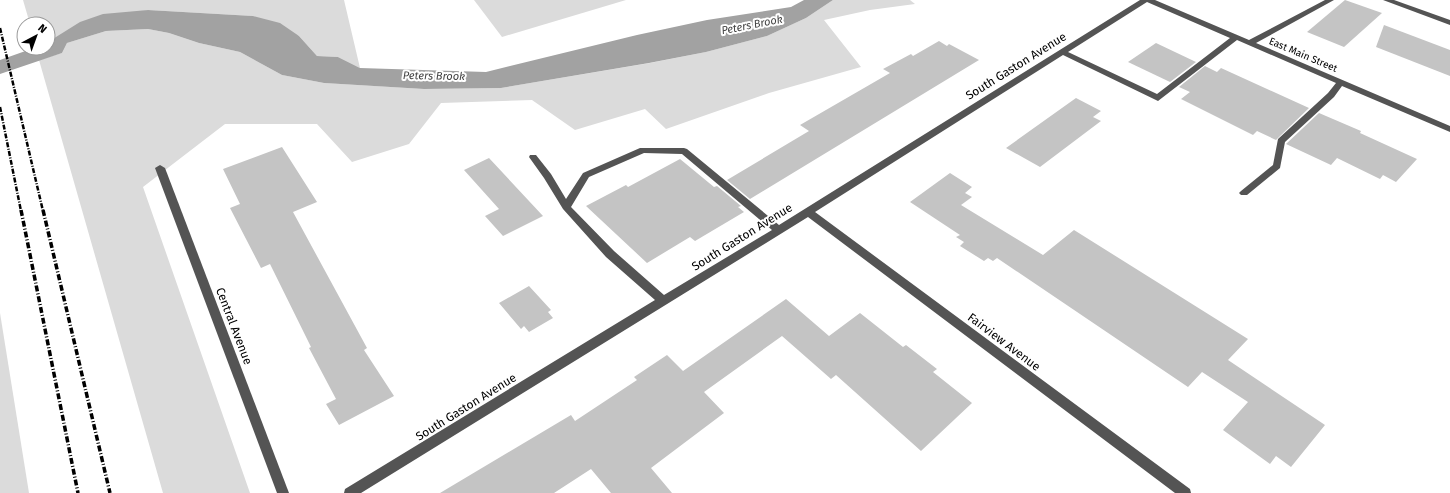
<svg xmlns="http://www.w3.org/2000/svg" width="1450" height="493" font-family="'Fira Sans',sans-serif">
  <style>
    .green { fill: #dbdbdb }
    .water { fill: #a2a2a2 }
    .building { fill: #c4c4c4 }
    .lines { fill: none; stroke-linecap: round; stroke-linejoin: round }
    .minor { fill: #545454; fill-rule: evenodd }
    .rail-far1 { stroke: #000; stroke-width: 2.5; stroke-dasharray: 5 1.5 1 1.5; stroke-linecap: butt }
    .rail { stroke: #000; stroke-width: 3.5; stroke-dasharray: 6 2 1 2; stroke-linecap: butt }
    .labels { text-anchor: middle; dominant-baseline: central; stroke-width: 4; stroke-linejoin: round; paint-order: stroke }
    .far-street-label { font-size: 10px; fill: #000; stroke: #fff }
    .far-water-label { font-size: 11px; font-style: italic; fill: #434343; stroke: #fff }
    .street-label { font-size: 12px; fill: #000; stroke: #fff }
  </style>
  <rect width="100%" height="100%" fill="#fff"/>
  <g class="green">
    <polygon points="23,0 344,0 360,68 338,57 317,56 299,36 253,16 148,10 48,42 48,24 30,24"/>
    <polygon points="474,0 626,0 502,37"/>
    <polygon points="833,0 910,0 915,4 870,10 824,20 861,67 769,93 666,129 645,109 575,130 532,100 441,103 409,144 352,162 317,124 225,124 143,187 250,493 163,493 39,60 62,53 67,43 106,31 148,29 169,33 199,43 240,52 282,75 324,83 424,89 501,88 650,63 706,52 767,36 806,18"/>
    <polygon points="0,313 29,493 0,493"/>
  </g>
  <polygon class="water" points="804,0 833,0 806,18 767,36 706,52 649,63 501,88 424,89 324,83 282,75 240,52 199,43 169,33 148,29 106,31 67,43 62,53 0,74 0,60 34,48 48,48 48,42 80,22 103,14 148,10 253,16 280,23 299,36 317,56 338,57 360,68 486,72 637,35 707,20 791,7"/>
  <g class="building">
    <polygon points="1345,0 1382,13 1344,47 1307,32"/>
    <polygon points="1384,25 1450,50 1450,76 1376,47"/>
    <polygon points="939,41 947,46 949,44 979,60 750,199 727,180 809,131 800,125 890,73 883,69 911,54 913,56"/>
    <polygon points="1156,43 1196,62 1170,82 1128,62"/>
    <polygon points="1205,66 1217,72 1221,68 1309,108 1276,140 1257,131 1253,135 1181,99 1190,92 1179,87"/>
    <polygon points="1076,98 1101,111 1093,117 1101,121 1040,167 1006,148"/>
    <polygon points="1319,113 1361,131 1360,133 1417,159 1396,182 1383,175 1380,179 1337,158 1331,165 1286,144"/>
    <polygon points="282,147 317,202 293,212 367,348 364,350 394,396 339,425 326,404 336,399 309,348 311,347 270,264 261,268 230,208 240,204 223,169"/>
    <polygon points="489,158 543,216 503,236 485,216 499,209 464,170"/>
    <polygon points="680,159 714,187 717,186 741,206 738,207 744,212 695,241 690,237 647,263 586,206 626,185 628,187"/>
    <polygon points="950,173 972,187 965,193 972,197 961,205 1043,255 1074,230 1248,339 1228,360 1325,425 1291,467 1276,456 1270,464 1223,430 1248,402 1202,372 1188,387 997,258 993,261 988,258 984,261 960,246 964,242 956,237 960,235 910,202"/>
    <polygon points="529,286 551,310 548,312 553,318 529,332 524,326 521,329 499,303"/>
    <polygon points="786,299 829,336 860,313 903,347 906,345 937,369 933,372 972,403 921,451 836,375 831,379 782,336 704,392 724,413 651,468 672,493 611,493 591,469 554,493 440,493 571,415 575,421 637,380 634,377 667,355 683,371"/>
  </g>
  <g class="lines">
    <g class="minor">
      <path d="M1140 0H1155L1249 40 1325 0H1334L1256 43 1450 126V132L1342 86 1334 97 1285 142 1280 168 1247 195H1241L1239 193 1241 191 1273 165 1278 139 1328 93 1336 83 1237 40 1158 101 1063 55 815 212 1190 489 1191 493H1175L808 217 361 493H344L345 489 655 300 606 257 563 209 544 178 529 157 530 155H536L551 174 566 199 583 173 640 148H684L687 149 779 225ZM1147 2 1230 38 1157 94 1068 52ZM644 153 682 154 772 230 664 295 614 251 571 207 589 177Z"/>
      <polygon points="1383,0 1394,0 1450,20 1450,25"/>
      <polygon points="160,165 165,168 289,493 277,493 155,168"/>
    </g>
    <g class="rail-far1">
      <polyline points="0,28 43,211"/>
      <polyline points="0,107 21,211"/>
    </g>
    <g class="rail">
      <polyline points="21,210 78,493"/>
      <polyline points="43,210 110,493"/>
    </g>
  </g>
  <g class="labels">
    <g class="far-street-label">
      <text transform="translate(1303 55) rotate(23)">East Main Street</text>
    </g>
    <g class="far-water-label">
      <text transform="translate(752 25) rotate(-11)">Peters Brook</text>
      <text transform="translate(434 76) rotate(1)">Peters Brook</text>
    </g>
    <g class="street-label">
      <text transform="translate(1016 66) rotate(-32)">South Gaston Avenue</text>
      <text transform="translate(742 237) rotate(-32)">South Gaston Avenue</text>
      <text transform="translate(234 326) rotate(69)">Central Avenue</text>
      <text transform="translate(1004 342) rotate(37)">Fairview Avenue</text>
      <text transform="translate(466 407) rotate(-32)">South Gaston Avenue</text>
    </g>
  </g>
  <g transform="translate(36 36) rotate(41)"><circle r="19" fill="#ffffff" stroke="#999999"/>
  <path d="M0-3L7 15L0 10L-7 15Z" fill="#000000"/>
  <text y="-6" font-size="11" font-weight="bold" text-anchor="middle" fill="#000000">N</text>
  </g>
</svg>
